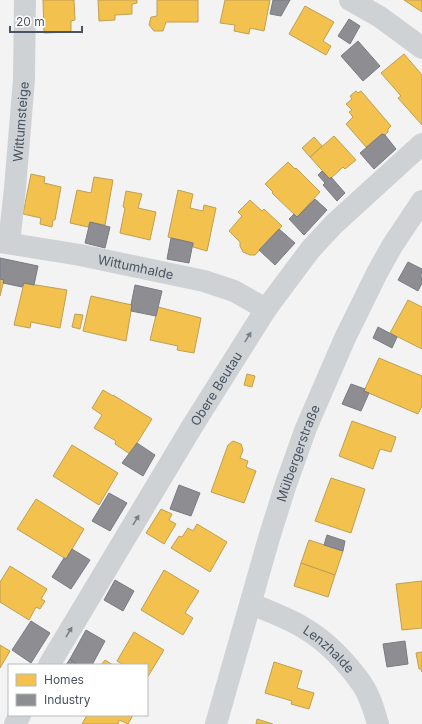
<svg xmlns="http://www.w3.org/2000/svg" width="422" height="724" font-family="Inter,sans-serif">
  <style>
    .homes { fill: #f2c14e; stroke: #bfa054 }
    .industry { fill: #8d8d92; stroke: #787c84 }
    .lines { fill: none; stroke-linecap: round; stroke-linejoin: round }
    .street { stroke: #cfd2d4; stroke-width: 22 }
    .secondary { stroke: #d0d3d6; stroke-width: 22 }
    .oneway { fill: #77808a }
    .labels { text-anchor: middle; dominant-baseline: central; stroke-width: 4; stroke-linejoin: round; paint-order: stroke }
    .street-label { font-size: 13px; fill: #485462; stroke: #fff }
  </style>
  <rect width="100%" height="100%" fill="#f4f3f3"/>
  <g class="homes">
    <polygon points="43,0 74,0 75,20 71,21 71,32 44,33"/>
    <polygon points="98,0 137,0 137,3 132,4 132,14 115,15 115,20 99,21"/>
    <polygon points="157,0 198,0 198,22 166,22 163,31 154,31 149,25 151,17 157,16"/>
    <polygon points="225,0 270,0 264,31 250,28 249,34 234,31 235,25 220,23"/>
    <polygon points="404,0 422,0 422,12"/>
    <polygon points="305,6 334,22 323,41 331,46 326,55 289,34"/>
    <polygon points="404,54 422,75 422,125 398,98 401,96 381,73"/>
    <polygon points="356,91 358,93 361,91 391,126 388,129 388,132 385,135 382,134 366,147 346,124 353,117 349,112 352,110 346,104 352,99 350,96"/>
    <polygon points="334,136 356,160 345,169 343,167 330,179 310,157"/>
    <polygon points="314,137 322,146 310,157 302,148"/>
    <polygon points="288,162 295,169 296,168 320,192 297,217 272,193 273,192 265,184"/>
    <polygon points="31,174 45,177 44,183 61,187 55,220 53,220 52,227 40,224 41,218 23,214"/>
    <polygon points="94,177 113,180 105,225 90,222 88,227 70,223 77,190 91,193"/>
    <polygon points="178,190 193,194 190,208 203,211 204,205 216,208 207,251 193,247 193,243 168,237"/>
    <polygon points="126,191 142,194 138,208 156,212 150,240 120,233 125,208 123,207"/>
    <polygon points="250,200 262,211 264,209 282,226 255,255 250,255 243,252 240,246 240,242 229,231 242,216 238,212"/>
    <polygon points="0,279 4,280 0,296"/>
    <polygon points="24,283 67,290 60,328 31,322 30,328 14,325"/>
    <polygon points="91,296 132,305 126,341 83,331"/>
    <polygon points="408,300 422,307 422,349 390,333"/>
    <polygon points="158,307 201,318 194,353 177,350 178,346 150,340"/>
    <polygon points="75,314 83,315 80,329 72,327"/>
    <polygon points="379,358 422,376 422,406 418,414 364,391"/>
    <polygon points="247,374 255,376 252,387 244,385"/>
    <polygon points="103,390 113,396 113,395 152,419 130,454 115,444 116,441 94,428 102,415 92,408"/>
    <polygon points="352,421 396,437 391,452 380,449 373,469 339,456"/>
    <polygon points="233,441 241,444 243,450 240,458 248,461 246,467 256,471 244,503 211,492 228,445"/>
    <polygon points="72,445 118,473 99,505 53,476"/>
    <polygon points="331,478 365,489 351,533 315,521"/>
    <polygon points="36,499 84,529 66,559 17,529"/>
    <polygon points="161,509 172,514 169,520 176,524 164,544 146,533"/>
    <polygon points="197,524 227,542 210,572 171,548 179,536 182,537 188,528 193,531"/>
    <polygon points="309,540 343,551 335,575 301,563"/>
    <polygon points="301,563 335,575 328,597 294,586"/>
    <polygon points="10,566 47,589 41,599 45,601 40,609 36,607 29,620 0,602 0,582"/>
    <polygon points="164,570 199,591 185,613 193,618 183,635 141,610"/>
    <polygon points="422,581 422,628 402,630 396,584"/>
    <polygon points="134,632 164,650 147,678 147,665 124,665 117,661"/>
    <polygon points="0,645 10,651 0,668"/>
    <polygon points="422,652 422,672 421,669 419,669 416,653"/>
    <polygon points="105,660 113,665 101,665"/>
    <polygon points="274,662 302,671 297,688 314,693 309,709 291,704 292,701 265,693"/>
    <polygon points="87,715 133,715 128,724 119,720 118,724 82,724"/>
    <polygon points="257,719 273,724 256,724"/>
  </g>
  <g class="industry">
    <polygon points="273,0 290,0 281,16 270,14"/>
    <polygon points="349,19 360,26 350,44 338,36"/>
    <polygon points="358,41 380,66 363,81 341,56"/>
    <polygon points="382,134 385,135 396,149 374,169 360,153"/>
    <polygon points="322,171 330,179 331,177 345,193 337,201 323,185 325,183 318,175"/>
    <polygon points="315,199 327,210 304,235 289,219 294,214 297,217"/>
    <polygon points="90,222 110,227 105,248 85,243"/>
    <polygon points="279,229 295,243 275,265 259,250"/>
    <polygon points="171,238 193,243 189,263 167,259"/>
    <polygon points="0,258 38,266 34,285 24,283 22,287 3,283 4,280 0,279"/>
    <polygon points="408,262 422,269 421,275 422,283 418,291 398,280"/>
    <polygon points="135,285 162,291 156,316 131,311 132,305 131,305"/>
    <polygon points="378,327 397,337 392,348 373,338"/>
    <polygon points="351,384 365,389 364,391 369,393 361,411 342,404"/>
    <polygon points="137,443 155,455 143,476 122,463"/>
    <polygon points="179,485 200,493 191,516 170,509"/>
    <polygon points="109,493 127,503 110,531 92,521"/>
    <polygon points="327,535 345,541 343,551 324,545"/>
    <polygon points="72,549 90,560 71,589 52,577 64,558 66,559"/>
    <polygon points="115,580 134,591 123,611 104,600"/>
    <polygon points="31,621 50,633 31,663 12,650"/>
    <polygon points="86,630 105,641 92,665 78,665 70,659"/>
    <polygon points="405,641 408,664 387,667 383,644"/>
    <polygon points="70,659 78,665 66,665"/>
  </g>
  <g class="lines">
    <g class="street">
      <polyline points="350,0 380,17 422,48"/>
      <path id="s1" d="M0 242 80 255 204 281 234 291 266 309"/>
      <path id="s2" d="M9 243 15 188 24 79 25 0"/>
      <path id="s3" d="M251 604C269 611 288 618 304 628 326 641 347 663 362 684 370 696 374 710 378 724"/>
      <path id="s4" d="M49 665 193 425 266 309 310 250 334 224 422 144"/>
      <polyline points="15,724 20,715"/>
    </g>
    <path class="secondary" id="s5" d="M216 724 269 538 285 487 306 428 345 338 377 273 392 246 422 201"/>
  </g>
  <defs><path id="oneway-solid" d="M-6-.8H1V-3.2L6.5 0L1 3.2V.8H-6Z"/></defs>
  <g class="oneway">
    <use href="#oneway-solid" transform="translate(248 337) rotate(-58)"/>
    <use href="#oneway-solid" transform="translate(136 520) rotate(-59)"/>
    <use href="#oneway-solid" transform="translate(69 632) rotate(-59)"/>
  </g>
  <g class="labels">
    <g class="street-label">
      <text stroke="none"><textPath href="#s2" startOffset="122">Wittumsteige</textPath></text>
      <text stroke="none"><textPath href="#s1" startOffset="138">Wittumhalde</textPath></text>
      <text stroke="none"><textPath href="#s4" startOffset="323">Obere Beutau</textPath></text>
      <text stroke="none"><textPath href="#s5" startOffset="283">Mülbergerstraße</textPath></text>
      <text stroke="none"><textPath href="#s3" startOffset="91">Lenzhalde</textPath></text>
    </g>
  </g>
  <rect x="8" y="664" width="140" height="52" fill="#ffffff" stroke="#b6bbc0"/>
  <rect x="16" y="674" width="20" height="12" fill="#f2c14e" stroke="#b6bbc0"/>
  <text x="44" y="684" font-size="12" fill="#485462">Homes</text>
  <rect x="16" y="694" width="20" height="12" fill="#8d8d92" stroke="#b6bbc0"/>
  <text x="44" y="704" font-size="12" fill="#485462">Industry</text>
  <path d="M10 26v6h72v-6" fill="none" stroke="#485462" stroke-width="2"/>
  <text x="16" y="26" font-size="12" fill="#485462" stroke="#ffffff" stroke-width="3" paint-order="stroke">20 m</text>
</svg>
